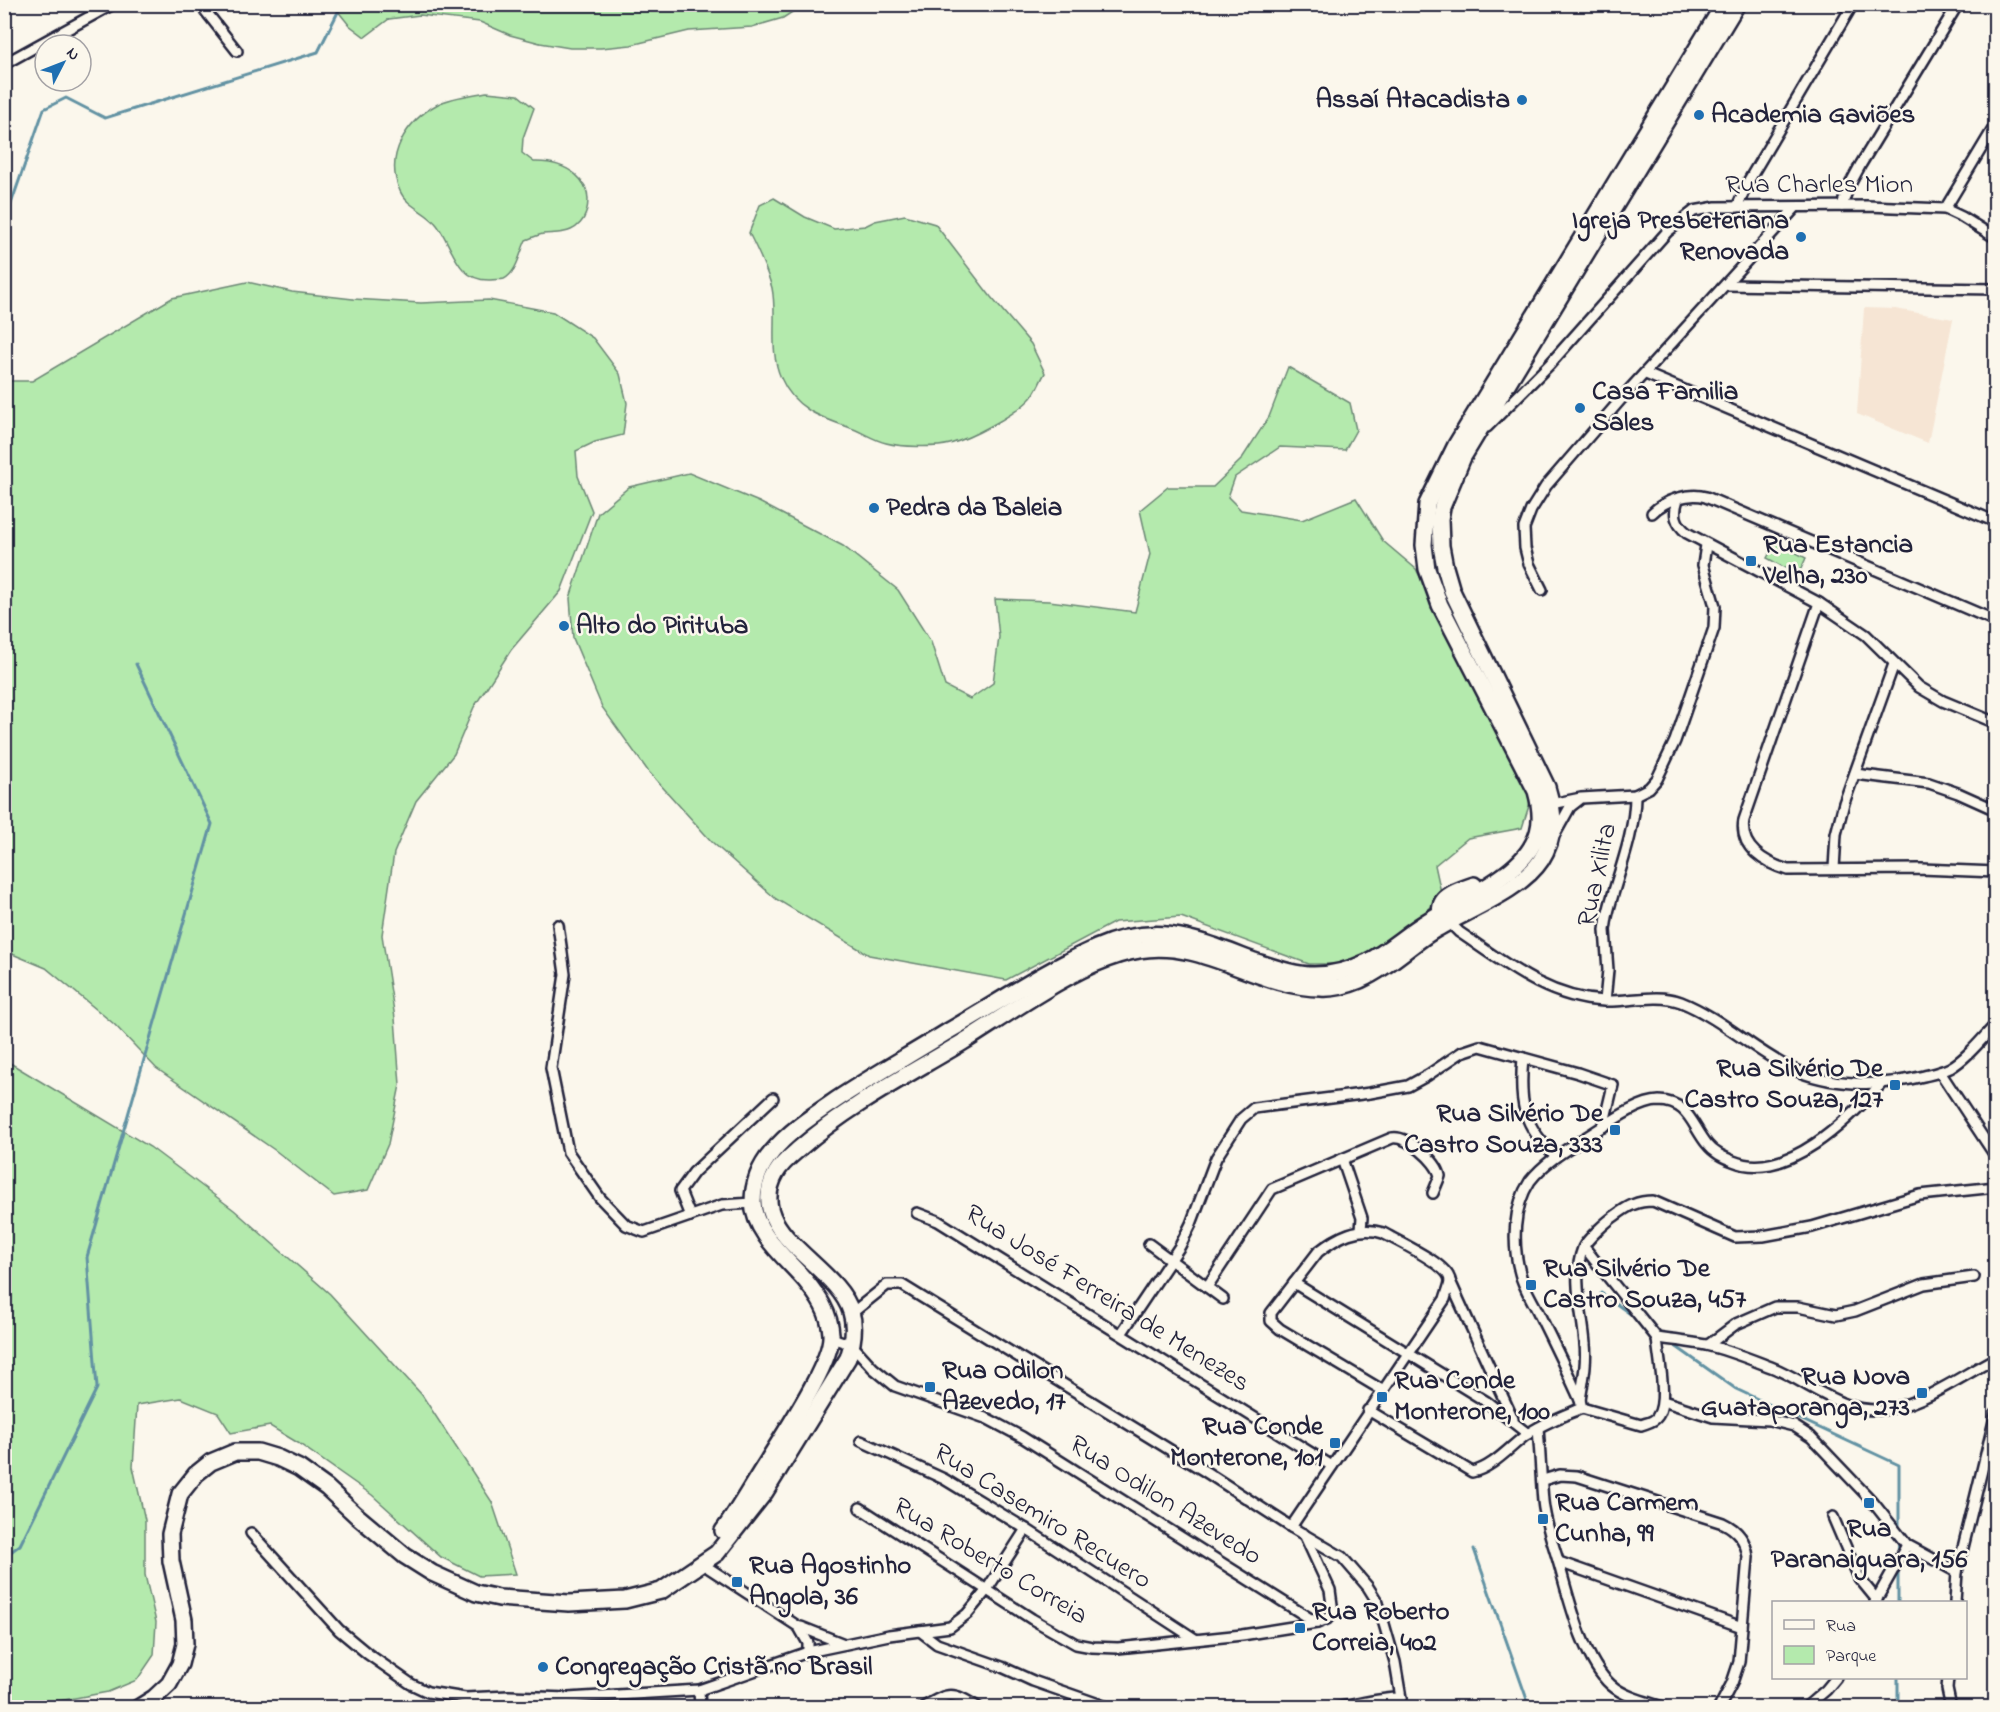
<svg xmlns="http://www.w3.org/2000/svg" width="2000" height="1712" font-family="'Indie Flower',sans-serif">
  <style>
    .built { fill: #f6e5d4 }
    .green { fill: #b4eaad; stroke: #6b8674; stroke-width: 1.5 }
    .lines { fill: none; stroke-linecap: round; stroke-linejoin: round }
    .stream { stroke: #6292a3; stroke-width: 3 }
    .minor-casing { stroke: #22223b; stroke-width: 14 }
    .primary-casing { stroke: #22223b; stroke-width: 20 }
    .minor { stroke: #fbf7ec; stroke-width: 9 }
    .primary { stroke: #fbf7ec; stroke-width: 15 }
    .poi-dot { fill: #1f6fb2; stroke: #fbf7ec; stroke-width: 2 }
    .labels { text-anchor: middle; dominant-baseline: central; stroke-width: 5; stroke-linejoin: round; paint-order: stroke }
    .poi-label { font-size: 27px; font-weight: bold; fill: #22223b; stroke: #fbf7ec; text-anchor: start }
    .street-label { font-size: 27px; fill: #22223b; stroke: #fbf7ec }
  </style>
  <rect width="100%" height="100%" fill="#fbf7ec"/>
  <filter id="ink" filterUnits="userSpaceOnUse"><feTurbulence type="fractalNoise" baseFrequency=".0167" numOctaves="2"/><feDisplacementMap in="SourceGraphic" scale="12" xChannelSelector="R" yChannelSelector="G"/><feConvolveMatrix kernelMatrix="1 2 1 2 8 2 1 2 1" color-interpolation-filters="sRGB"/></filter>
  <g filter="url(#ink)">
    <polygon class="built" points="1864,308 1895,309 1953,319 1928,443 1857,414"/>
    <g class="green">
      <polygon points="333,5 803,5 783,18 752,27 689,31 631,45 601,48 570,48 540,43 510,35 480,22 420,15 389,19 365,37 349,25"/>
      <path d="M487 92 518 95 534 108 523 138 522 153 534 162C565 161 596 179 586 213 584 220 578 227 571 230 563 234 552 233 543 234 537 235 532 238 526 240 520 252 517 273 504 279 501 280 494 279 490 280 456 281 453 246 437 225 427 212 406 206 400 191 384 156 406 121 438 104 452 97 471 95 487 92Z"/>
      <path d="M774 198 805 217 834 229 865 226 875 221 905 215 935 224 991 297 1031 344 1045 373C1040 381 1036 394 1029 400 1013 416 971 438 950 444 935 448 901 447 886 443 873 440 861 431 848 427 819 417 794 408 781 378 768 349 778 317 772 288 767 269 758 251 749 233L760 205Z"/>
      <polygon points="247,282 292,292 353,299 421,303 489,300 553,312 593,338 620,374 627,403 623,435 595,442 576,451 578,476 592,511 561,591 511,650 474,707 454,754 416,801 394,853 382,935 395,1018 400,1085 388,1144 368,1190 334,1196 276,1151 156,1068 114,1024 46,968 5,951 5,381 32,381 172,298"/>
      <polygon points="1288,367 1350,403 1356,430 1345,450 1280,447 1235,477 1228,497 1241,510 1302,520 1356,498 1383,541 1416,569 1532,796 1522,828 1468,838 1435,865 1442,897 1394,940 1368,954 1341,964 1309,964 1181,917 1115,922 1006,980 869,955 776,899 712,842 648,771 602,707 573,638 570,598 598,513 629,487 689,473 759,502 843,546 898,590 931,642 945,686 970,699 993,683 999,637 995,599 1049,601 1135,612 1150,554 1140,510 1168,487 1213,487 1241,460 1269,417"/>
      <polygon points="1776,542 1806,558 1798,575 1767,558"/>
      <polygon points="5,1060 150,1147 234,1210 330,1294 422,1395 492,1502 516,1574 479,1576 441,1557 372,1495 298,1443 270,1426 231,1433 218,1413 181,1398 137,1405 133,1467 145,1520 145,1575 156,1622 154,1655 137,1680 108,1692 26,1707 5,1707"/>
    </g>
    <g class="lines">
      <g class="stream">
        <polyline points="4,224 44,109 66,98 105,118 318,52 342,4"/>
        <polyline points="1601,1293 1636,1318"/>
        <polyline points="1671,1343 1736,1389 1899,1465 1899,1529"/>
        <polyline points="1474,1549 1530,1708"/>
        <polyline points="1898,1553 1899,1539"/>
        <polyline points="4,1557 20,1545 97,1388 87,1257 212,824 136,664"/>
        <polyline points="1898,1602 1898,1566"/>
        <polyline points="1898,1678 1898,1708"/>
      </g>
      <defs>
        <g id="minor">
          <polyline points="200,4 237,51"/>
          <polyline points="4,64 113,4"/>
          <polyline points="1842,206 1848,188 1861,164 1958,4"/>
          <polyline points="1737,207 1749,180 1853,4"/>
          <polyline points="1945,209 1996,124"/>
          <polyline points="1726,285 1996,289"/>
          <polyline points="1646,374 1996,522"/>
          <polyline points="1487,427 1549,365 1667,232 1694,211 1716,207 1867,206 1945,209 1962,217 1996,238"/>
          <path d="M1678 499C1673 514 1675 523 1687 533L1819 603 1866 635 1919 687 1943 701 1996 723"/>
          <path d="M1652 513C1665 500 1689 492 1706 497L1996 621"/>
          <polyline points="1542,590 1529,564 1525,548 1524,528 1531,510 1546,486 1629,390 1795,208"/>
          <path d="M1819 603 1744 820C1739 848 1765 863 1788 870L1921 869 1996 872"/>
          <polyline points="1855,774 1929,783 1958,793 1996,810"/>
          <polyline points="1547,805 1581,798 1635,795 1649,788 1657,779 1675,741 1714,628 1715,606 1703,565 1706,545"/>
          <polyline points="1555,834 1570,807 1579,800"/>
          <polyline points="1834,869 1836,834 1844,803 1894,664"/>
          <path d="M1447 920 1459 932C1505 963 1547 998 1604 1001 1629 1002 1657 993 1681 1002 1721 1018 1752 1049 1790 1068 1831 1087 1881 1087 1924 1076 1932 1074 1942 1072 1950 1068 1967 1058 1982 1039 1996 1024"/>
          <polyline points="558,925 565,974 551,1068 568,1152 600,1198 626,1225 644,1232 722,1205 753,1203"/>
          <path d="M1605 1001 1608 970 1605 930 1607 917C1616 877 1635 837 1635 795"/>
          <path d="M1523 1058C1519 1101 1522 1126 1556 1156"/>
          <polyline points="1940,1072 1996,1157"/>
          <polyline points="1342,1159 1362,1218 1361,1229"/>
          <polyline points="917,1213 938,1221 1332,1466"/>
          <polyline points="690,1216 680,1191 694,1172 773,1098"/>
          <polyline points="1149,1244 1223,1299"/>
          <path d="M1584 1247 1657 1338C1673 1340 1690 1342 1706 1345 1728 1350 1750 1359 1771 1367 1812 1383 1847 1419 1893 1408 1929 1400 1963 1375 1996 1358"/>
          <polyline points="1450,1281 1513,1419"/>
          <polyline points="1294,1283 1487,1402 1528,1434"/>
          <path d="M1207 1287 1272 1189 1392 1138C1407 1135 1437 1161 1440 1176L1433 1193"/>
          <polyline points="852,1313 887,1285 902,1285 1206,1472 1291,1527 1342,1557 1368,1587 1378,1603 1395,1662 1401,1698 1399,1708"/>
          <polyline points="1121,1334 1180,1246 1191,1224 1216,1158 1241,1119 1254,1108 1370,1093 1408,1086 1428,1075 1462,1052 1480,1046 1578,1073 1613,1085 1603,1127"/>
          <polyline points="832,1338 852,1345 873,1368 895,1386 988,1419 1022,1437 1317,1623"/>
          <polyline points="1708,1345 1736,1324 1775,1307 1798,1307 1836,1315 1855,1311 1924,1284 1974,1277"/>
          <path d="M1580 1400C1583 1381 1587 1363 1585 1344 1583 1313 1571 1279 1583 1248 1587 1239 1607 1221 1616 1215 1628 1206 1637 1201 1653 1201L1735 1237 1763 1236 1812 1227 1920 1195 1996 1187"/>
          <polyline points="1663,1401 1713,1417 1769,1420 1794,1426 1811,1437 1872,1501 1907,1545 1957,1572"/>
          <path d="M1582 1408 1580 1400C1567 1371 1553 1342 1539 1314 1533 1301 1523 1287 1520 1273 1512 1244 1513 1207 1530 1181 1544 1163 1564 1151 1583 1139 1602 1128 1637 1101 1659 1101 1689 1102 1691 1124 1707 1144 1714 1153 1723 1157 1733 1161 1786 1183 1849 1119 1881 1084"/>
          <path d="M1582 1408 1641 1425C1646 1423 1654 1422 1657 1417 1669 1402 1658 1356 1657 1338"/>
          <path d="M1368 1410 1472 1472C1492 1468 1510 1447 1526 1435 1543 1423 1563 1416 1582 1408"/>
          <path d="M1538 1428C1540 1452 1541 1477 1543 1501 1545 1523 1553 1543 1559 1564 1569 1599 1583 1660 1611 1685 1626 1698 1648 1702 1666 1708"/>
          <polyline points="861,1441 944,1479 1026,1529 1195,1639"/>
          <path d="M1543 1480 1560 1475 1577 1476 1723 1523C1738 1530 1746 1541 1748 1557L1739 1662 1732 1683 1719 1708"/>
          <polyline points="860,1508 1032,1619 1076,1644 1092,1647 1118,1648 1242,1635 1317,1623 1327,1619 1333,1612 1330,1590 1304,1534"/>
          <polyline points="1833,1517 1859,1578 1877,1600"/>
          <path d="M1291 1527 1445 1299C1446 1294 1450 1286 1450 1281 1450 1265 1397 1241 1383 1233 1359 1225 1337 1237 1318 1252L1271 1313V1321L1280 1329 1382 1390"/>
          <polyline points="251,1533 339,1630 368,1654 411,1684 428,1692 465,1698 509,1696 568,1698 699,1690 808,1652 889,1635 950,1627 967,1614 986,1591 1026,1529"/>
          <polyline points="1559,1562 1742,1627"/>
          <polyline points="701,1563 799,1627 808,1643 808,1652"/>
          <polyline points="1875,1602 1907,1545"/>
          <polyline points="1955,1602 1957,1572 1996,1413"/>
          <polyline points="801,1627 844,1644"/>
          <polyline points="920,1631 937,1644 1002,1667 1033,1681 1110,1708"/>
          <polyline points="1948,1678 1947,1689 1951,1708"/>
          <polyline points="699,1690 700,1708"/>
          <path d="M922 1708C950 1692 951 1691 979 1708"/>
          <path d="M1334 1708C1356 1705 1378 1698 1401 1698"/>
          <polyline points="1805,1708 1826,1690 1836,1678"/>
        </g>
        <g id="primary">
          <path d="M1441 913C1437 895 1461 890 1474 885"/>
          <path d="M723 1531C739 1509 752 1485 767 1462 783 1435 833 1362 831 1334 830 1313 818 1296 805 1280 786 1258 754 1233 753 1202 753 1182 760 1166 772 1152 789 1131 814 1115 836 1100 872 1076 910 1055 947 1032 996 1004 1044 971 1096 948 1158 921 1195 939 1254 961 1273 967 1294 975 1314 975 1332 975 1350 970 1367 962 1387 952 1404 936 1423 924 1454 903 1516 878 1533 844 1543 827 1541 809 1536 791L1440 605 1427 569 1424 545 1427 504 1456 445 1724 4"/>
          <path d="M138 1708 154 1698 169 1684 180 1664 185 1644 184 1620 171 1561 170 1534 180 1494 196 1474 211 1462 235 1452H258L278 1458 299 1468 327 1488 356 1515 405 1556 432 1573 476 1593 499 1598 569 1603 625 1600 661 1591 717 1553 765 1492 848 1358C853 1343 856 1328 851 1312 837 1264 742 1233 776 1173 782 1162 792 1155 800 1148 849 1105 908 1075 963 1042 1006 1015 1048 985 1094 964 1108 958 1124 952 1139 950 1202 938 1258 988 1321 988 1334 989 1348 985 1360 980 1387 968 1409 946 1433 931 1465 911 1521 891 1541 860 1556 836 1555 814 1547 787L1452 591 1445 567 1441 546 1440 519 1442 507 1463 457 1737 4"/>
        </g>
      </defs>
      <use href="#minor" class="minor-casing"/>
      <use href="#primary" class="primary-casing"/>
      <use href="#minor" class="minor"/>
      <use href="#primary" class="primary"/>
    </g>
  </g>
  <g class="poi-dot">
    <circle cx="1522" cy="100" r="6"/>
    <circle cx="1699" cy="115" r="6"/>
    <circle cx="1801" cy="237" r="6"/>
    <circle cx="1580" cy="408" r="6"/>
    <circle cx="874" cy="508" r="6"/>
    <rect x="1745" y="555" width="12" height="12" rx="3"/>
    <circle cx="564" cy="626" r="6"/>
    <rect x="1889" y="1079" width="12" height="12" rx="3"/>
    <rect x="1609" y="1124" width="12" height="12" rx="3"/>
    <rect x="1525" y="1279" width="12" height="12" rx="3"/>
    <rect x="924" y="1381" width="12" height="12" rx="3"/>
    <rect x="1916" y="1387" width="12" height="12" rx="3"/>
    <rect x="1376" y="1391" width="12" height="12" rx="3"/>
    <rect x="1329" y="1437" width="12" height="12" rx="3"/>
    <rect x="1863" y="1497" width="12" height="12" rx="3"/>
    <rect x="1537" y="1513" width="12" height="12" rx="3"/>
    <rect x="731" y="1576" width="12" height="12" rx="3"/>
    <rect x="1294" y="1622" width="12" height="12" rx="3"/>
    <circle cx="543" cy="1667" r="6"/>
  </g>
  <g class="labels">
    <g class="poi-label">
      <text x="1510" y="100" text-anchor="end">Assaí Atacadista</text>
      <text x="1711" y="115">Academia Gaviões</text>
      <text x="1789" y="221" text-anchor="end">Igreja Presbeteriana<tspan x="1789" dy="31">Renovada</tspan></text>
      <text x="1592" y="392">Casa Familia<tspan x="1592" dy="31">Sales</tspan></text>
      <text x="886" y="508">Pedra da Baleia</text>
      <text x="1763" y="545">Rua Estancia<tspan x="1763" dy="31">Velha, 230</tspan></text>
      <text x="576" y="626">Alto do Pirituba</text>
      <text x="1883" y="1069" text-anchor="end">Rua Silvério De<tspan x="1883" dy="31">Castro Souza, 127</tspan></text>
      <text x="1603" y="1114" text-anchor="end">Rua Silvério De<tspan x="1603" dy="31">Castro Souza, 333</tspan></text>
      <text x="1543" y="1269">Rua Silvério De<tspan x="1543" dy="31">Castro Souza, 457</tspan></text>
      <text x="942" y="1371">Rua Odilon<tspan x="942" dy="31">Azevedo, 17</tspan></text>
      <text x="1910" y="1377" text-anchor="end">Rua Nova<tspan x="1910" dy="31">Guataporanga, 273</tspan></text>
      <text x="1394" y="1381">Rua Conde<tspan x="1394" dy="31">Monterone, 100</tspan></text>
      <text x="1323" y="1427" text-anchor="end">Rua Conde<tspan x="1323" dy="31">Monterone, 101</tspan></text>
      <text x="1555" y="1503">Rua Carmem<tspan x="1555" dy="31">Cunha, 99</tspan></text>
      <text x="1869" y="1529" text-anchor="middle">Rua<tspan x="1869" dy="31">Paranaiguara, 156</tspan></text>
      <text x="749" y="1566">Rua Agostinho<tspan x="749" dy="31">Angola, 36</tspan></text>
      <text x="1312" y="1612">Rua Roberto<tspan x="1312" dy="31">Correia, 402</tspan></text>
      <text x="555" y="1667">Congregação Cristã no Brasil</text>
    </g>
    <g class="street-label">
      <text x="1819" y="185">Rua Charles Mion</text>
      <text transform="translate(1598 875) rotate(-78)">Rua Xilita</text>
      <text transform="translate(1107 1299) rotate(32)">Rua José Ferreira de Menezes</text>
      <text transform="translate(1165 1501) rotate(32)">Rua Odilon Azevedo</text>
      <text transform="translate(1042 1517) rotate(32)">Rua Casemiro Recuero</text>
      <text transform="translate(990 1562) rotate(31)">Rua Roberto Correia</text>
    </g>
  </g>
  <rect width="2000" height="1712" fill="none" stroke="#fbf7ec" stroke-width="24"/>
  <rect x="12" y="12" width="1976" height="1688" fill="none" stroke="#22223b" stroke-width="2" filter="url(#ink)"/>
  <rect x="1772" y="1601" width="195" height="78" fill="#fbf7ec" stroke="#a4a2a5" stroke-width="1.5"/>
  <rect x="1784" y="1620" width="30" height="9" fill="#fbf7ec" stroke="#a4a2a5" stroke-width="1.5"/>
  <text x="1826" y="1631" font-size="18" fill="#22223b">Rua</text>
  <rect x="1784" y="1646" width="30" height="18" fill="#b4eaad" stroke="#a4a2a5" stroke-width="1.5"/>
  <text x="1826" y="1661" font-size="18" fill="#22223b">Parque</text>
  <g transform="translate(63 63) rotate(48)"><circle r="28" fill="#fbf7ec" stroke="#a4a2a5" stroke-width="1.5"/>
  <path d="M0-4.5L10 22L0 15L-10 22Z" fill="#1f6fb2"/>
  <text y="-9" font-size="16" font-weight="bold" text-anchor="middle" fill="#22223b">N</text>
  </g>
</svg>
